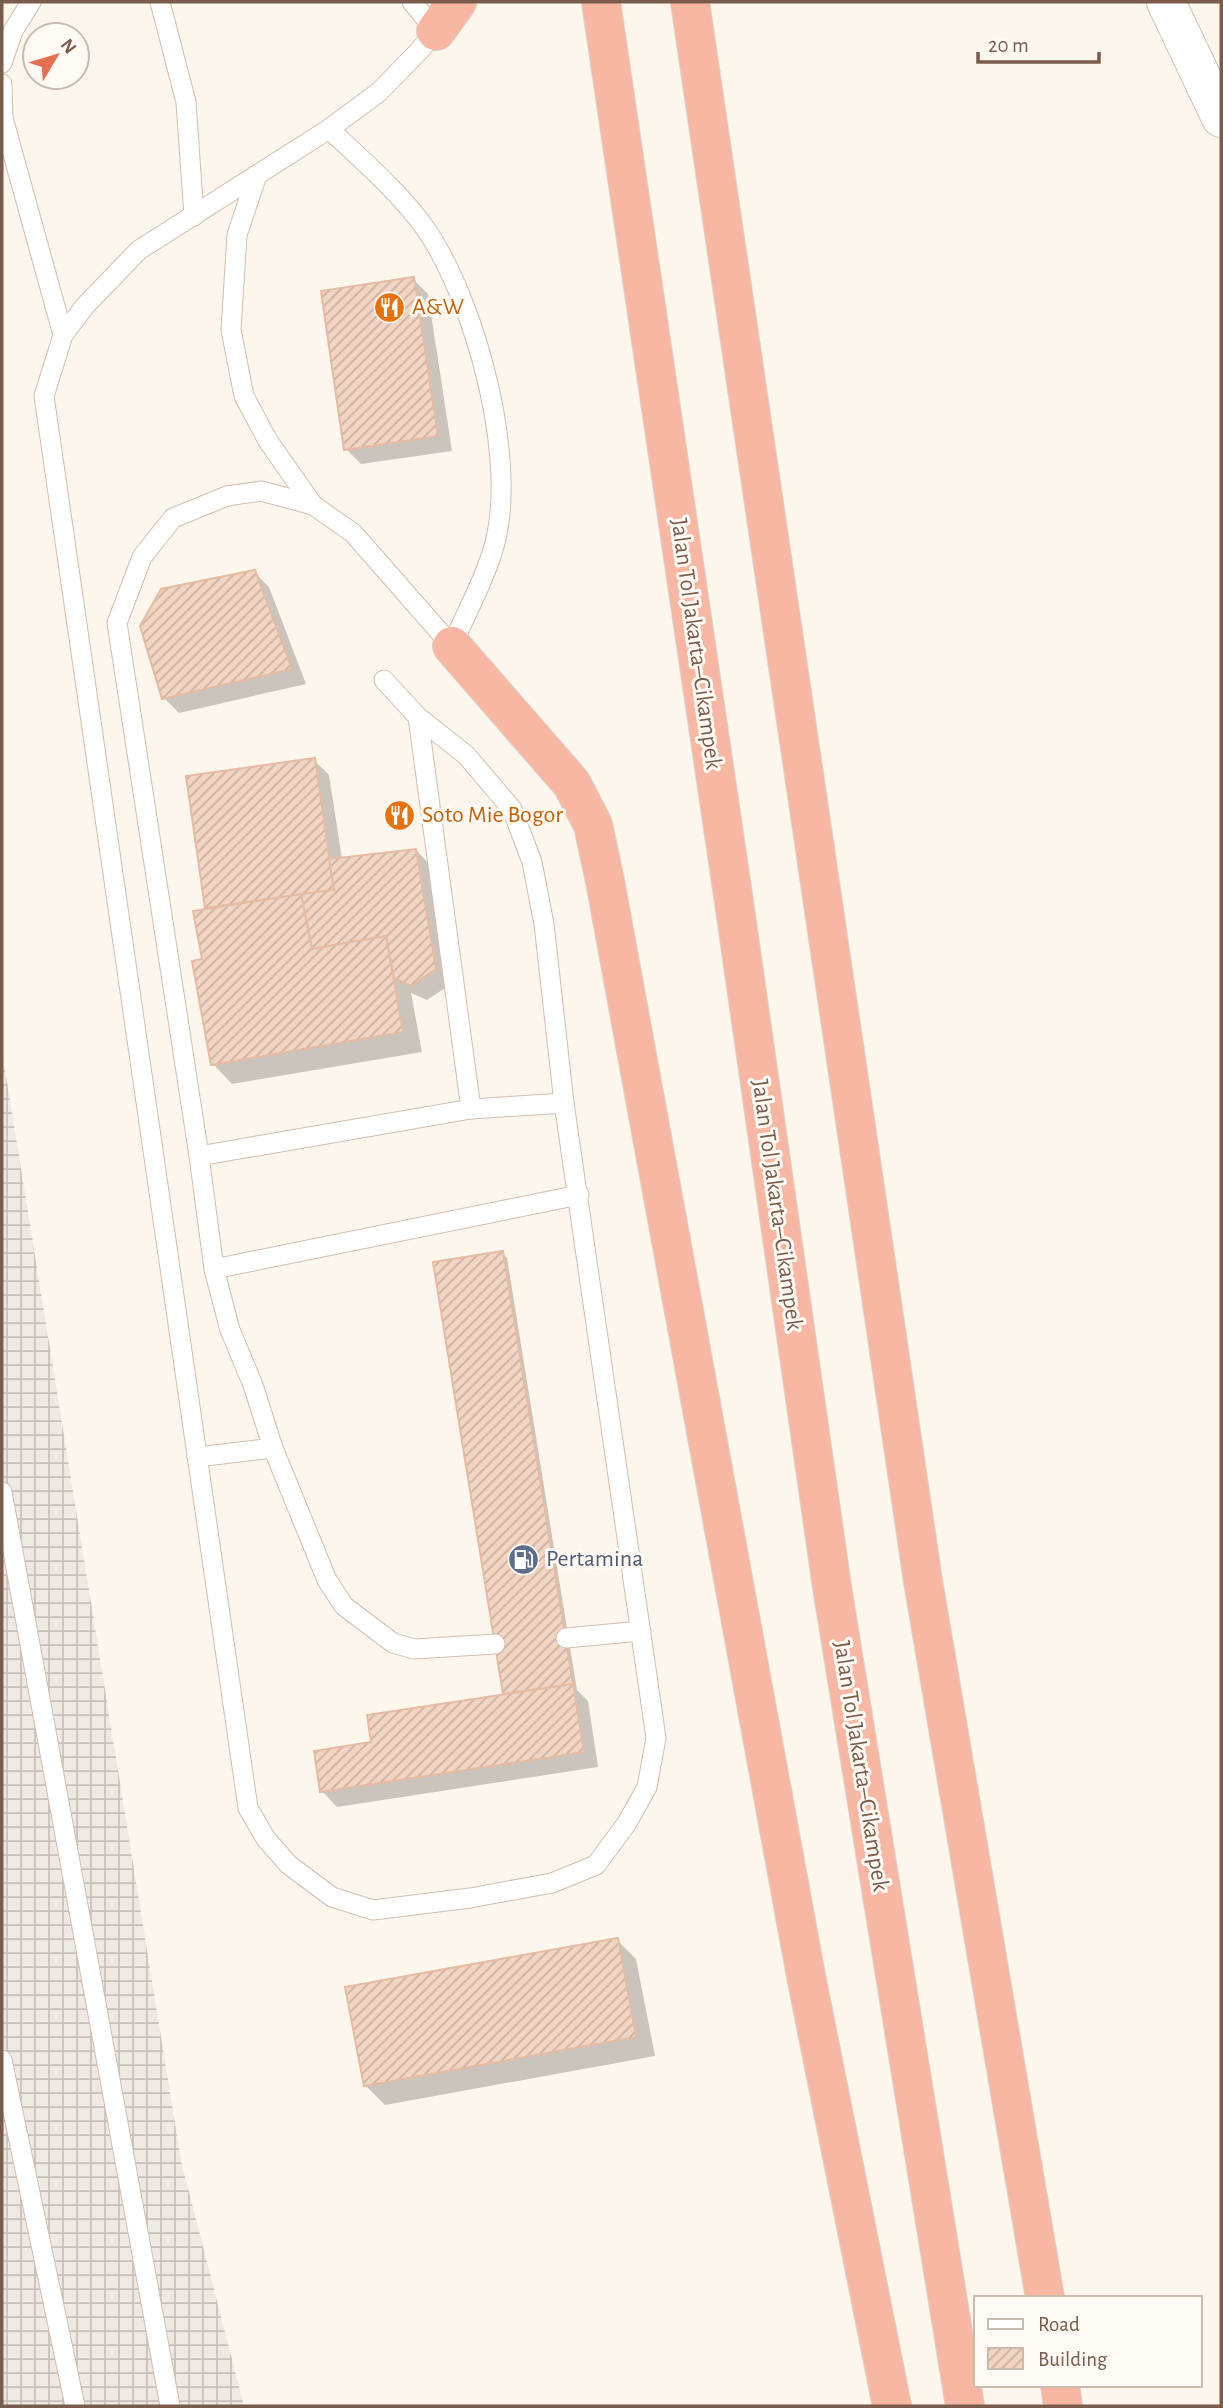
<svg xmlns="http://www.w3.org/2000/svg" width="1223" height="2408" font-family="'Alegreya Sans',sans-serif">
  <style>
    .industrial { fill: url(#industrial-grid) }
    .shadow { fill: #0003 }
    .building { fill: url(#building-hatch); stroke: #e6bba3; stroke-width: 2 }
    .lines { fill: none; stroke-linecap: round; stroke-linejoin: round }
    .service-casing { stroke: #d1beb0; stroke-width: 21 }
    .minor-casing { stroke: #d1beb0; stroke-width: 40 }
    .motorway-casing { stroke: #dad1cd; stroke-width: 40 }
    .service { stroke: #fff; stroke-width: 19 }
    .minor { stroke: #fff; stroke-width: 38 }
    .motorway { stroke: #f7b7a3; stroke-width: 38 }
    .labels { text-anchor: middle; dominant-baseline: central; stroke-width: 6; stroke-linejoin: round; paint-order: stroke }
    .food-label { font-size: 24px; fill: #c56008; stroke: #fffaf3; text-anchor: start }
    .street-label { font-size: 24px; fill: #7a5c4d; stroke: #fffaf3 }
    .service-label { font-size: 24px; fill: #4e5e75; stroke: #fffaf3; text-anchor: start }
  </style>
  <defs>
    <pattern id="industrial-grid" width="8" height="8" patternUnits="userSpaceOnUse" patternTransform="scale(1.75)"><rect width="8" height="8" fill="#efe9e4"/><path d="M0 4h8M4 0v8" fill="none" stroke="#c7c0bb"/></pattern>
    <pattern id="building-hatch" width="6" height="6" patternUnits="userSpaceOnUse" patternTransform="scale(1.75)"><rect width="6" height="6" fill="#f3d5c3"/><path d="M-1 1l2-2M0 6l6-6M5 7l2-2" fill="none" stroke="#cab0a1"/></pattern>
  </defs>
  <rect width="100%" height="100%" fill="#fdf6ec"/>
  <polygon class="industrial" points="2,1051 181,2161 244,2406 2,2406"/>
  <g class="shadow">
    <polygon points="413,279 428,294 452,451 361,464 346,449"/>
    <polygon points="254,572 269,587 306,684 179,713 164,698"/>
    <polygon points="314,760 329,775 342,859 416,850 431,866 451,984 427,1000 411,993 422,1052 232,1084 213,1064 204,961 210,910 207,907"/>
    <polygon points="502,1253 507,1258 577,1690 588,1701 598,1767 337,1807 322,1791 373,1743 507,1695 505,1693"/>
    <polygon points="617,1940 636,1959 655,2056 385,2105 365,2085"/>
  </g>
  <g class="building">
    <polygon points="414,277 438,436 344,450 321,291"/>
    <polygon points="255,570 292,669 162,699 140,626 161,589"/>
    <polygon points="315,758 334,890 205,908 186,776"/>
    <polygon points="416,849 436,969 411,986 394,978 386,936 312,949 301,894 334,890 329,859"/>
    <polygon points="301,894 312,949 386,936 403,1032 211,1065 192,961 202,959 193,911"/>
    <polygon points="503,1251 573,1684 503,1694 433,1262"/>
    <polygon points="573,1684 584,1752 320,1792 314,1751 371,1742 367,1715"/>
    <polygon points="618,1938 636,2037 364,2086 345,1987"/>
  </g>
  <g class="lines">
    <defs>
      <g id="service">
        <polyline points="160,2 186,102 194,216"/>
        <polyline points="2,63 13,31 31,2"/>
        <polyline points="2,84 3,118 63,335"/>
        <path d="M329 129C361 159 400 193 425 228 476 301 521 467 492 553 482 585 465 615 452 646L353 533 313 505 261 491 227 496 173 518 142 557 117 623 199 1156 214 1269 230 1330 253 1385 273 1448 327 1580 344 1606 393 1643 414 1649 495 1644"/>
        <polyline points="257,175 237,235 231,330 244,396 268,441 313,505"/>
        <polyline points="384,680 418,717 466,755 512,809 532,862 544,924 564,1103 656,1738 647,1787 627,1823 596,1865 552,1883 470,1898 373,1910 332,1897 289,1865 266,1839 248,1808 44,396 63,335 85,306 139,250 329,129 379,92 419,51 436,31 412,2"/>
        <polyline points="418,717 471,1109"/>
        <polyline points="199,1156 471,1109 564,1103"/>
        <polyline points="214,1269 579,1195"/>
        <polyline points="197,1457 273,1448"/>
        <polyline points="2,1492 170,2406"/>
        <polyline points="566,1638 641,1631"/>
        <polyline points="2,2060 75,2406"/>
      </g>
      <polyline id="minor" points="1166,2 1221,118"/>
      <g id="motorway">
        <polyline points="601,2 734,902 832,1587 965,2406"/>
        <polyline points="690,2 923,1581 1045,2298"/>
        <polyline points="436,31 457,2"/>
        <polyline points="452,646 572,784 593,825 605,881 806,1976 892,2406"/>
        <polyline points="1060,2385 1063,2406"/>
      </g>
    </defs>
    <use href="#service" class="service-casing"/>
    <use href="#minor" class="minor-casing"/>
    <use href="#motorway" class="motorway-casing"/>
    <use href="#service" class="service"/>
    <use href="#minor" class="minor"/>
    <use href="#motorway" class="motorway"/>
  </g>
  <defs>
    <symbol id="restaurant-disc" viewBox="-11 -11 22 22"><circle r="9.5" fill="#e8710a" stroke="#fffaf3"/><path d="M-5-6h1v4h1v-4h1v4h1v-4h1v5L-1.5 .5V6h-2V.5L-5-1ZM5-6V6H3V1.5H1.5Q1.5-4 5-6Z" fill="#fff"/></symbol>
    <symbol id="fuel-disc" viewBox="-11 -11 22 22"><circle r="9.5" fill="#5c6f8a" stroke="#fffaf3"/><path d="M-5.5-6h7V0h2V4h1.3V-2.5L3-4.5l.8-.8L6-3V5H2.5V1h-1V6h-7ZM-4.2-4.7v3.2H.2V-4.7Z" fill="#fff"/></symbol>
  </defs>
  <g fill-rule="evenodd">
    <use href="#restaurant-disc" x="372" y="290" width="35" height="35"/>
    <use href="#restaurant-disc" x="382" y="798" width="35" height="35"/>
    <use href="#fuel-disc" x="506" y="1542" width="35" height="35"/>
  </g>
  <g class="labels">
    <g class="food-label">
      <text x="412" y="307">A&amp;W</text>
      <text x="422" y="815">Soto Mie Bogor</text>
    </g>
    <g class="street-label">
      <text transform="translate(696 644) rotate(82)">Jalan Tol Jakarta–Cikampek</text>
      <text transform="translate(777 1205) rotate(82)">Jalan Tol Jakarta–Cikampek</text>
      <text transform="translate(861 1766) rotate(81)">Jalan Tol Jakarta–Cikampek</text>
    </g>
    <g class="service-label">
      <text x="546" y="1559">Pertamina</text>
    </g>
  </g>
  <rect width="1223" height="2408" fill="none" stroke="#7a5c4d" stroke-width="7"/>
  <rect x="974" y="2296" width="228" height="91" fill="#fffaf3" stroke="#cabbb1" stroke-width="2"/>
  <rect x="988" y="2319" width="35" height="10" fill="#ffffff" stroke="#cabbb1" stroke-width="2"/>
  <text x="1038" y="2331" font-size="21" fill="#7a5c4d">Road</text>
  <rect x="988" y="2348" width="35" height="21" fill="url(#building-hatch)" stroke="#cabbb1" stroke-width="2"/>
  <text x="1038" y="2366" font-size="21" fill="#7a5c4d">Building</text>
  <g transform="translate(56 56) rotate(52)"><circle r="33" fill="#fffaf3" stroke="#cabbb1" stroke-width="2"/>
  <path d="M0-5L12 26L0 18L-12 26Z" fill="#e76f51"/>
  <text y="-10" font-size="19" font-weight="bold" text-anchor="middle" fill="#7a5c4d">N</text>
  </g>
  <path d="M978 52v10h121v-10" fill="none" stroke="#7a5c4d" stroke-width="3.5"/>
  <text x="988" y="52" font-size="21" fill="#7a5c4d" stroke="#fffaf3" stroke-width="5" paint-order="stroke">20 m</text>
</svg>
